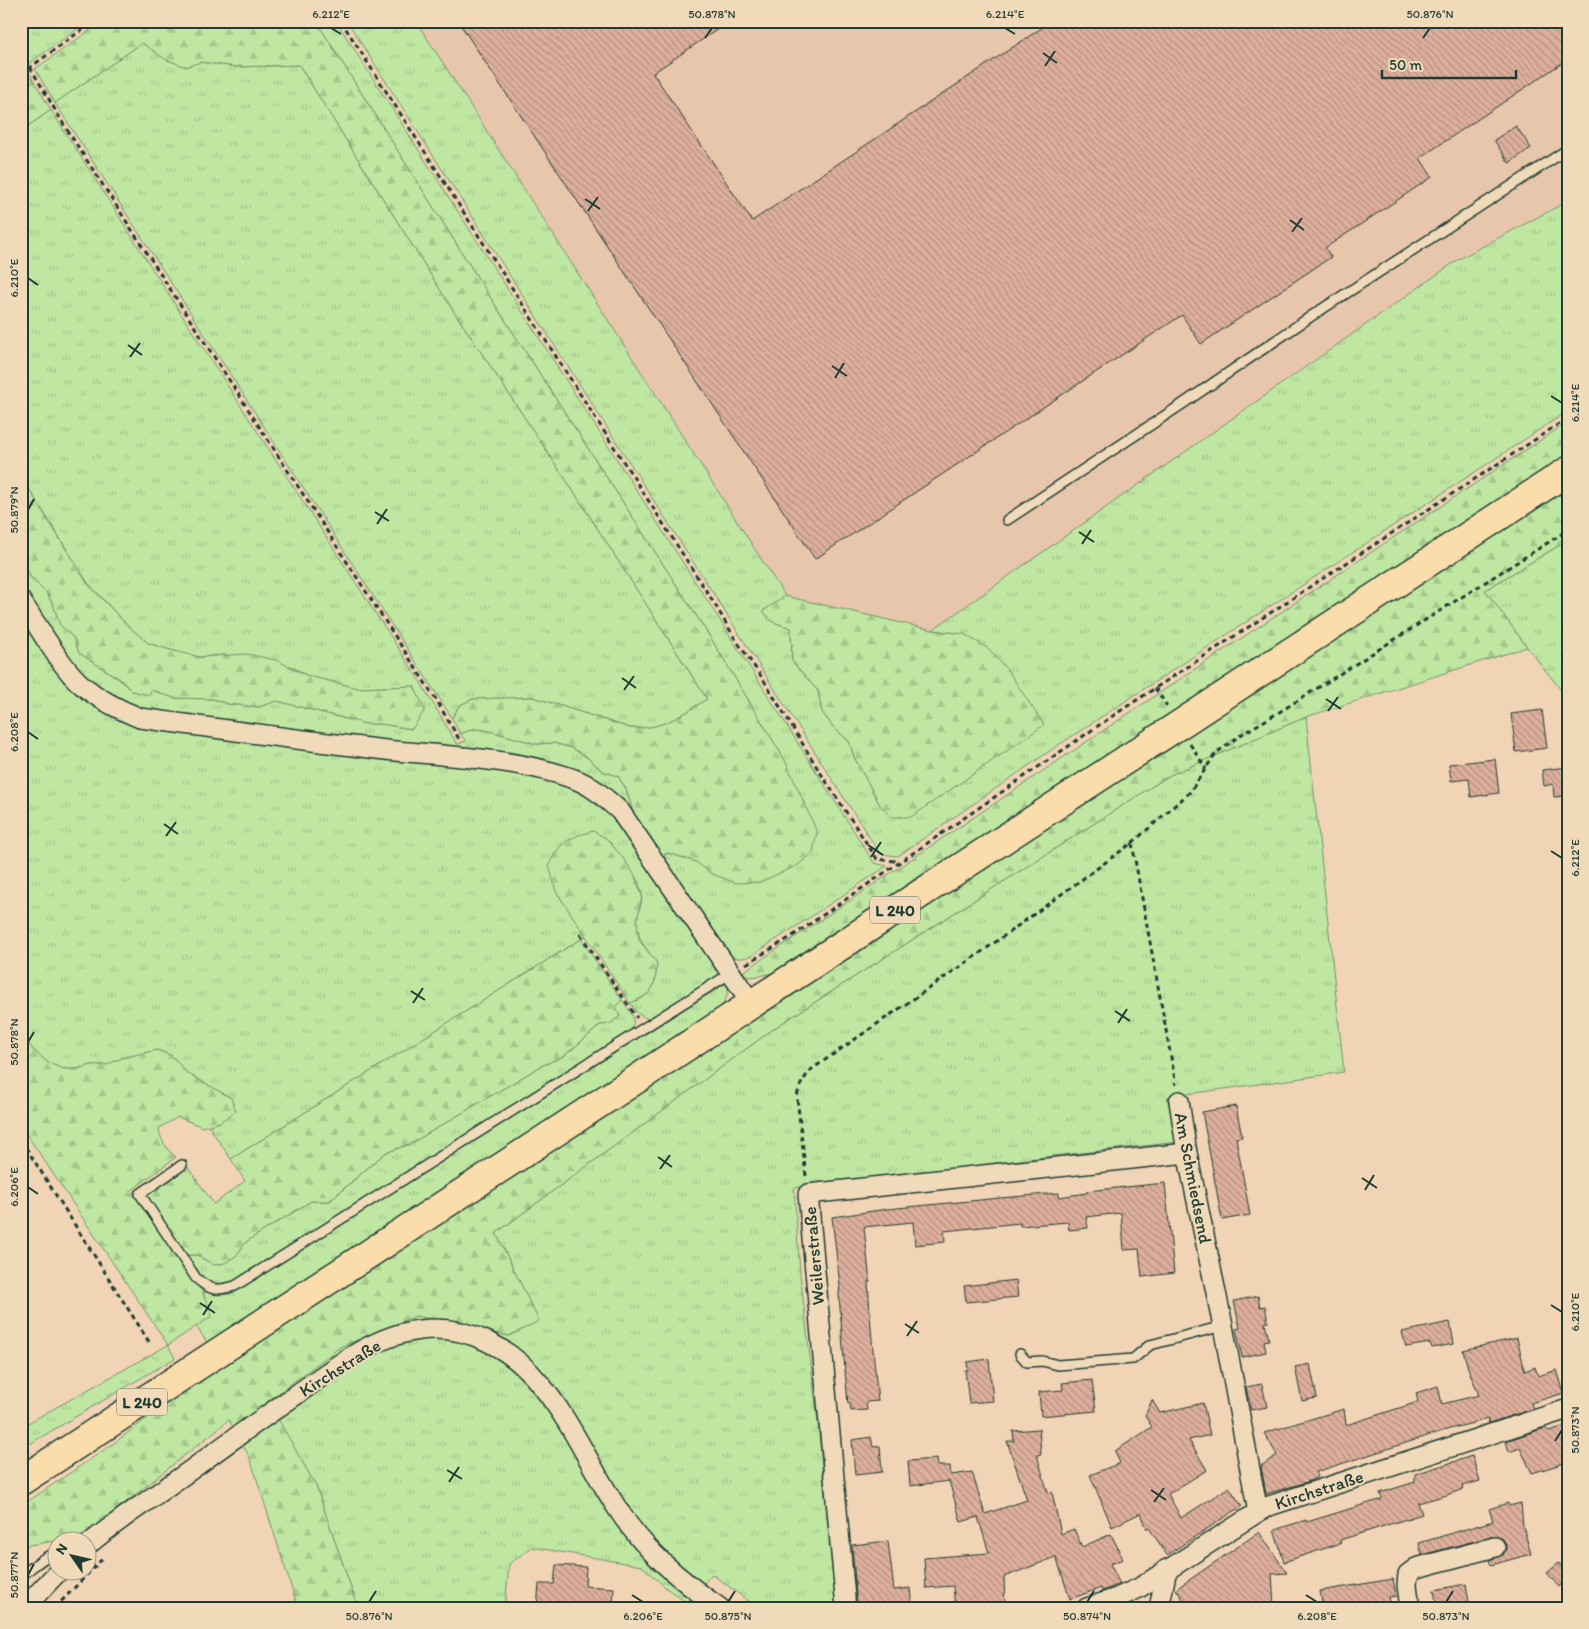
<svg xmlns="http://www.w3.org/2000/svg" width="1589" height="1629" font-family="Itim,sans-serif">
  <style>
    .built { fill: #e7c6ac }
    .grass { fill: url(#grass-tufts); stroke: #6f926b }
    .forest { fill: url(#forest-firs); stroke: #6f926b }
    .building { fill: url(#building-back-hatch); stroke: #1f3d34 }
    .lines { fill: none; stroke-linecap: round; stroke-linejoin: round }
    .lane-casing { stroke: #1f3d34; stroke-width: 12 }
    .street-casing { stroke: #1f3d34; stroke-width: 22 }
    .primary-casing { stroke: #1f3d34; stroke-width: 31 }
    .path { stroke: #1f3d34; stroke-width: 3; stroke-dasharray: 5 4; stroke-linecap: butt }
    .lane { stroke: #f0dab9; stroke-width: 9 }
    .street { stroke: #f0dab9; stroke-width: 19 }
    .primary { stroke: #fbddab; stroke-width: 28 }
    .ticks { fill: none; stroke: #1f3d34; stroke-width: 2 }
    .labels { text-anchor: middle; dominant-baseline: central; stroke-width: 4; stroke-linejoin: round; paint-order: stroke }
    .shield { fill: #f0dab9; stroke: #5e6c5c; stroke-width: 1 }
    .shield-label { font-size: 16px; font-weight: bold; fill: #1f3d34 }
    .street-label { font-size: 18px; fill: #1f3d34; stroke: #f0dab9 }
    .neatline { fill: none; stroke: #1f3d34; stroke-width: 2 }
    .ticks-label { font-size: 12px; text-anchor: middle; fill: #1f3d34 }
  </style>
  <defs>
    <pattern id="grass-tufts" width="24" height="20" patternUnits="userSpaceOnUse" patternTransform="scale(1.25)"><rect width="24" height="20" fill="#bfe7a2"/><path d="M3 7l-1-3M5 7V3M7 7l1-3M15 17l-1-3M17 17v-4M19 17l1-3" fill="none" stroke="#a4c78c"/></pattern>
    <pattern id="forest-firs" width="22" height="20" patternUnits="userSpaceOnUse" patternTransform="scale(1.25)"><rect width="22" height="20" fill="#bfe7a2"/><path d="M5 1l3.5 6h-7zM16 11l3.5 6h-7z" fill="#a4c78c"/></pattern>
    <pattern id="building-back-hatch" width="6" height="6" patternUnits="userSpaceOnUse" patternTransform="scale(1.25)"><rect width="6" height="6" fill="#deaf9c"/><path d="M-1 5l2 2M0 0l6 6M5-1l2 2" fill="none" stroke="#b39080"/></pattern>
  </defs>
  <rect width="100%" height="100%" fill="#f1d4b5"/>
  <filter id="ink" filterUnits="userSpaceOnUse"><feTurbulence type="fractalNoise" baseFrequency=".02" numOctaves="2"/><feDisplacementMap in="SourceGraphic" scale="10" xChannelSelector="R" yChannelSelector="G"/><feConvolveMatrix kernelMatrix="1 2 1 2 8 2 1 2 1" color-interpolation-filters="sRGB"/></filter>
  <g filter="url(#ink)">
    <polygon class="built" points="416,21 1568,21 1568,201 1459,259 932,630 785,596"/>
    <g class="grass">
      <polygon points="21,21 89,21 21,69"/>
      <path d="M316 21H336L760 683 874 863 887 866 753 955C743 959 736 960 727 953L661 857 668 853 696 862 713 874 786 762 710 637 481 283Z"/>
      <polygon points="347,21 416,21 785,596 763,611 773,622 791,628 792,661 818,691 822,712 833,727 849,741 854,757 880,805 964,634 932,630 1459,259 1568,201 1568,411 1057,746 898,856 880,854"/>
      <path d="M142 43 200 62 237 67 299 65 453 310 574 492 707 699C681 716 661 730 630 728L533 697 473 699 460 705 452 718 55 103Z"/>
      <polygon points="51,110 194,334 421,683 457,744 466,741 460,734 473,729 486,730 537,744 554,743 572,748 588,758 602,771 618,776 626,789 632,808 632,817 596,783 148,712 105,694 65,655 21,589 21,557 31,578 47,594 53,604 60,625 73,637 79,652 120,680 132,691 151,690 174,698 213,699 227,704 259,707 277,701 366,724 381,724 412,729 414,686 358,688 308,676 291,666 223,655 199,657 174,651 148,643 126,624 88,583 21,476 21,131"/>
      <polygon points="1568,540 1568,699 1527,647 1485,590"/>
      <path d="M21 615 49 660 78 695 115 718 148 726 477 766C513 772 554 775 587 794 603 804 616 823 628 838 662 881 692 927 723 972L719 978 649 1020 637 1013 630 1003C654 994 655 987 657 963 647 949 635 938 637 919 638 912 642 904 642 896 642 879 617 851 606 838L556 891 586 936 231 1159 208 1125 220 1122 231 1098 187 1073 172 1056 157 1050 122 1058 106 1065H92L77 1069H63L47 1062 33 1050 28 1043 21 1044Z"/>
      <polygon points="1306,717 1344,1072 1167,1097 1178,1142 1053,1156 794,1188 800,1274 817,1414 836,1608 758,1608 712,1574 687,1603 665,1587 642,1566 532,1547 509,1564 505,1608 358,1608 316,1486 267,1401 340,1347 416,1316 509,1336 538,1321 496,1233 776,1027 1170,775"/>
      <path d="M728 982V993L721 1009 208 1344 196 1326 212 1316 202 1291C214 1295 222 1297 234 1292Z"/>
      <path d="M622 1000C630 1012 639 1019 629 1033L237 1280C232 1282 226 1285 221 1286 204 1286 193 1268 186 1255H197L205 1260 236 1255 246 1242 311 1201H330L385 1153 410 1144 541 1066 564 1056 595 1030 599 1025 610 1024 620 1016 615 1007Z"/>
      <polygon points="168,1345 175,1358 21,1449 21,1427"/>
    </g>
    <g class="forest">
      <path d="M103 21H316L481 283 710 637 786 762 817 832 813 853 798 865 760 882 736 883 712 874 696 862 668 853 661 857 632 817V808L626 789 618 776 602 771 588 758 572 748 554 743 537 744 486 730 473 729 460 734 452 718 460 705 473 699 533 697 630 728C661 730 681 716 707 699L574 492 453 310 299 65 237 67 200 62 186 67 165 59 142 43 55 103 35 69Z"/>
      <polygon points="30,74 51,110 21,131 21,80"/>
      <polygon points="1568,422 1568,462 783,971 759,976 748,977 743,972 1216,655"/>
      <polygon points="21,476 87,583 126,624 148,643 174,651 199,657 247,654 276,660 308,676 358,688 414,686 425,710 412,729 381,724 366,724 277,701 259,707 227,704 213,699 174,698 151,690 150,695 132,691 120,679 79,653 73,637 60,625 53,604 47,594 31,578 21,557"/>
      <polygon points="1568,487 1568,540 1485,590 1527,647 1306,717 1170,775 776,1027 496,1233 539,1321 509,1336 416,1316 340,1347 268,1401 316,1486 358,1608 298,1608 250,1458 229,1420 82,1537 29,1545 21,1551 21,1506 110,1446 225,1360 766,1011 1138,764"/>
      <polygon points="785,596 932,630 964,634 989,649 1009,672 1044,725 911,817 891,817 880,805 854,757 849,741 833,727 822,712 818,691 792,661 791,628 773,622 763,611"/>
      <path d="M593 831 606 838 623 858 634 874 642 896 637 921 639 940 657 963C655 987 654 994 630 1003L556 891 549 865C559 842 570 837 593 831Z"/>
      <polygon points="581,939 622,1000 615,1007 620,1016 610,1024 599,1025 595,1030 564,1056 541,1066 410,1144 385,1153 329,1201 311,1201 246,1242 236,1256 225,1263 214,1265 197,1255 186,1255 145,1195 186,1165 214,1204 245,1181 231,1159"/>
      <path d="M28 1043 33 1050 47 1062 63 1069H77L92 1065H106L122 1058 157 1050 172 1056 187 1073 231 1098 236 1111 220 1122 202 1127 178 1117 159 1128C160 1140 167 1150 176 1157L131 1191 146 1210 189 1277 202 1291 212 1316 168 1345 21 1126V1044Z"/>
    </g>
    <g class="building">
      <polygon points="458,21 730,21 653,73 752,221 1052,21 1568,21 1568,59 1420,158 1432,177 1325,248 1331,257 1201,344 1182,315 815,559"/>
      <polygon points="1516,126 1531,148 1509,163 1494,140"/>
      <polygon points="1542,710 1547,748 1516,752 1511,714"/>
      <polygon points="1495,759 1499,793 1471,797 1469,779 1451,781 1449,764"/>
      <polygon points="1568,767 1568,796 1554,797 1553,784 1544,786 1542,770"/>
      <polygon points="1236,1106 1242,1137 1236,1138 1250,1215 1222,1220 1202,1112"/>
      <polygon points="1165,1183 1174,1273 1142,1277 1139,1249 1124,1250 1121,1213 1086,1217 1088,1228 1069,1230 1068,1222 1020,1226 1020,1223 944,1231 945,1242 915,1245 913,1222 864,1227 870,1282 868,1282 871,1329 878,1401 866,1402 867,1410 851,1411 850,1403 848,1404 843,1348 839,1294 840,1286 832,1217 887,1209 1000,1198 1059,1193 1059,1197 1087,1193 1087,1191"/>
      <polygon points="1016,1280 1018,1297 966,1302 964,1286"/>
      <polygon points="1258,1296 1260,1307 1265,1306 1268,1322 1265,1323 1269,1340 1264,1341 1266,1352 1242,1357 1236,1329 1240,1328 1234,1301"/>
      <polygon points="1450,1322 1454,1344 1432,1348 1430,1343 1406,1347 1402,1332"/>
      <polygon points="1517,1338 1525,1371 1535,1367 1538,1376 1557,1370 1564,1393 1531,1403 1533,1409 1489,1423 1488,1419 1446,1430 1316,1472 1318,1477 1307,1482 1266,1494 1261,1466 1277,1455 1264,1433 1344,1409 1346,1425 1418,1402 1416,1393 1438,1386 1442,1404 1479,1395 1468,1368 1463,1350"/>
      <polygon points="989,1359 993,1401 969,1403 965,1370 968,1370 967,1362"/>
      <polygon points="1310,1364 1317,1398 1302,1401 1295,1367"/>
      <polygon points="1092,1380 1096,1411 1041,1416 1039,1392 1063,1390 1062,1383"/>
      <polygon points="1262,1384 1267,1407 1251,1410 1246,1387"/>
      <polygon points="1152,1400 1160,1413 1203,1403 1210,1435 1189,1440 1207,1470 1168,1494 1181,1518 1229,1487 1242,1506 1167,1555 1149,1528 1147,1529 1141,1513 1112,1527 1090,1475 1120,1463 1115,1451 1152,1427 1145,1416"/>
      <polygon points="1568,1425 1568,1462 1532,1473 1520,1448 1509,1452 1506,1441 1545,1428 1549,1431"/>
      <polygon points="1039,1429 1041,1454 1037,1455 1048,1493 1052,1492 1061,1534 1074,1529 1082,1547 1111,1534 1123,1559 1110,1564 1120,1584 1102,1591 1101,1588 1070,1599 1056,1557 1004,1577 1005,1608 955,1608 953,1586 926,1588 924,1558 989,1553 978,1517 961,1522 949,1481 910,1486 908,1461 936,1459 937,1466 950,1466 951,1475 972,1472 985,1514 1027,1500 1007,1441 1014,1441 1013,1431"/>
      <polygon points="871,1437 873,1447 880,1446 882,1472 855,1475 852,1440"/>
      <polygon points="1472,1456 1480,1481 1462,1486 1463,1489 1447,1495 1418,1503 1422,1514 1340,1540 1341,1543 1284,1562 1274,1530 1306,1520 1307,1522 1382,1499 1380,1493 1415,1482 1415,1474"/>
      <polygon points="1508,1503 1509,1506 1521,1503 1523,1526 1531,1554 1491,1565 1489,1560 1503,1555 1506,1549 1506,1544 1503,1539 1498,1536 1493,1536 1422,1555 1419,1543 1493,1521 1489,1509"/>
      <polygon points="1259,1532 1287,1573 1272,1574 1274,1608 1189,1608 1176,1589"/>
      <polygon points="888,1541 894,1590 910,1588 912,1608 857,1608 852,1545"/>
      <polygon points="1559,1563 1568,1573 1568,1577 1559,1587 1547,1573"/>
      <polygon points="556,1565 586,1567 585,1586 614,1588 613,1608 537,1608 539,1584 554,1584"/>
      <polygon points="1393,1579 1396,1596 1388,1597 1390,1606 1383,1608 1323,1608 1320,1591"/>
      <polygon points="1466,1584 1470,1608 1437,1608 1434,1590"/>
    </g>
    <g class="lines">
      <defs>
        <g id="lane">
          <polyline points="1007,520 1181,405 1313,315 1568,149"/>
          <path d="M182 1165 140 1194 196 1278C211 1291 216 1291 235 1286L731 973"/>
          <polyline points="1020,1354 1027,1362 1042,1361 1058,1365 1133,1359 1150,1345 1223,1326"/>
          <path d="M21 1576C31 1569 45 1554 58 1553"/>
        </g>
        <g id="street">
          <path d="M21 601C38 625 61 668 83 686 100 700 120 710 140 718 222 729 304 741 386 750 446 756 516 758 574 779 592 785 606 799 620 811L752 1004"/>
          <polyline points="1179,1101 1187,1153 1223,1326 1258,1512"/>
          <path d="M88 1545C100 1534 114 1525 127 1515 150 1499 172 1483 195 1467 227 1443 260 1420 293 1397 331 1370 373 1335 420 1330 467 1324 511 1348 540 1384 572 1422 591 1469 619 1511 646 1552 680 1580 720 1608"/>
          <polyline points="24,1608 58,1572"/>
          <polyline points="846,1608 808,1194 1187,1153"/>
          <polyline points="1087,1608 1117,1598 1139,1588 1258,1512 1269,1506 1568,1409"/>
          <polyline points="1159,1608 1167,1569"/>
          <polyline points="1410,1608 1407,1585 1408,1574 1416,1568 1495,1547"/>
        </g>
        <polyline id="primary" points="21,1481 1568,471"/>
      </defs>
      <use href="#lane" class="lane-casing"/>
      <use href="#street" class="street-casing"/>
      <use href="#primary" class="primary-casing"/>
      <g class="path">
        <polyline points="341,21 714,603 734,637 763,679 818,769 877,859 895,861 897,864"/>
        <polyline points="30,67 64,125 435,698 459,739"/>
        <polyline points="21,74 94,21"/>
        <polyline points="1155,688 1167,706"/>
        <polyline points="1190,744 1206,769"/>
        <polyline points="1132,843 1176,1085"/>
        <polyline points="580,934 637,1018"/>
        <polyline points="746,964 791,937 1111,717 1568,418"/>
        <polyline points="21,1140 151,1345"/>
        <path d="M806 1176 797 1097C799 1085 804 1078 812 1069L990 946 1132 843 1190 792 1216 753 1242 734 1281 711 1568 530"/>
        <polyline points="55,1608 103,1558"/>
      </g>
      <use href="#lane" class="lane"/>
      <use href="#street" class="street"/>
      <use href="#primary" class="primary"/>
    </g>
  </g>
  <path class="ticks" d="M331 28 341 34M1005 28 1015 34M705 38 712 28M1423 38 1430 28M1043 53 1057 63M1045 66 1055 51M585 199 600 209M588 211 598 197M1290 220 1304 230M1292 232 1302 218M28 278 38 285M128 345 142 355M130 357 140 343M832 366 847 376M835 378 844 363M1551 396 1562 403M28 510 34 499M375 512 389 521M377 524 387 509M1079 532 1094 542M1082 544 1091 530M622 678 636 688M624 690 634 676M1326 699 1341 709M1328 711 1338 697M28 732 38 739M164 824 178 834M166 836 176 822M868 845 883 855M1551 851 1562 858M871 857 881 842M411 991 425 1000M413 1003 423 988M1115 1011 1130 1021M1118 1023 1127 1009M28 1042 34 1032M658 1157 672 1167M660 1169 670 1155M1362 1178 1377 1188M28 1187 38 1194M1365 1190 1374 1175M200 1303 215 1313M1551 1305 1562 1312M203 1315 212 1301M905 1324 919 1333M907 1336 917 1321M1555 1441 1562 1430M447 1470 462 1479M449 1482 459 1467M1151 1490 1166 1500M1154 1502 1164 1488M28 1575 34 1564M632 1595 643 1602M1306 1595 1317 1602M369 1602 376 1591M728 1602 735 1591M1087 1602 1094 1591M1446 1602 1453 1591"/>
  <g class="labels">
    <g class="shield">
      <rect x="870" y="896.5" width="50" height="27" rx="4"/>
      <rect x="117" y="1388.5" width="50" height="27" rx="4"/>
    </g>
    <g class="shield-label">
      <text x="895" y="910">L 240</text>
      <text x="142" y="1402">L 240</text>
    </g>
    <g class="street-label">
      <text transform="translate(1193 1178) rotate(79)">Am Schmiedsend</text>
      <text transform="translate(814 1256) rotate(-95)">Weilerstraße</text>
      <text transform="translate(340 1368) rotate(-32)">Kirchstraße</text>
      <text transform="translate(1319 1490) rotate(-18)">Kirchstraße</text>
    </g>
  </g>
  <rect width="1589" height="1629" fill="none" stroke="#f0dab9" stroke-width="55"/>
  <g transform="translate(72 1556) rotate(304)"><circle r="24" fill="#f0dab9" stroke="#9c9b84"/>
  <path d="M0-4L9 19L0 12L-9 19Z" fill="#1f3d34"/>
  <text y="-8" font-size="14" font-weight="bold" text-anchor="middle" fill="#1f3d34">N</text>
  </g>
  <path d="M1382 70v8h134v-8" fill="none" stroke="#1f3d34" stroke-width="2.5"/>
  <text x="1389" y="70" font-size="15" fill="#1f3d34" stroke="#f0dab9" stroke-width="4" paint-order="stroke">50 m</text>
  <rect x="28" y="28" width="1534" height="1574" class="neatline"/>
  <g class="ticks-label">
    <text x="331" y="18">6.212°E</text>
    <text x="712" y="18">50.878°N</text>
    <text x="1005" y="18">6.214°E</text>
    <text x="1430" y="18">50.876°N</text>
    <text transform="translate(14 278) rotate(-90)" y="4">6.210°E</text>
    <text transform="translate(1575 403) rotate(-90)" y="4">6.214°E</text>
    <text transform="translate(14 510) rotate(-90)" y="4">50.879°N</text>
    <text transform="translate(14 732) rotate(-90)" y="4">6.208°E</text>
    <text transform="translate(1575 858) rotate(-90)" y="4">6.212°E</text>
    <text transform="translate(14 1042) rotate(-90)" y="4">50.878°N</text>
    <text transform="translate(14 1187) rotate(-90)" y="4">6.206°E</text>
    <text transform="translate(1575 1312) rotate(-90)" y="4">6.210°E</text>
    <text transform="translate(1575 1430) rotate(-90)" y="4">50.873°N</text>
    <text transform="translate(14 1575) rotate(-90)" y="4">50.877°N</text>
    <text x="369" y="1620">50.876°N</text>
    <text x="643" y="1620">6.206°E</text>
    <text x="728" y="1620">50.875°N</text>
    <text x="1087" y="1620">50.874°N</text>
    <text x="1317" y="1620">6.208°E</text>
    <text x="1446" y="1620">50.873°N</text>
  </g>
</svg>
